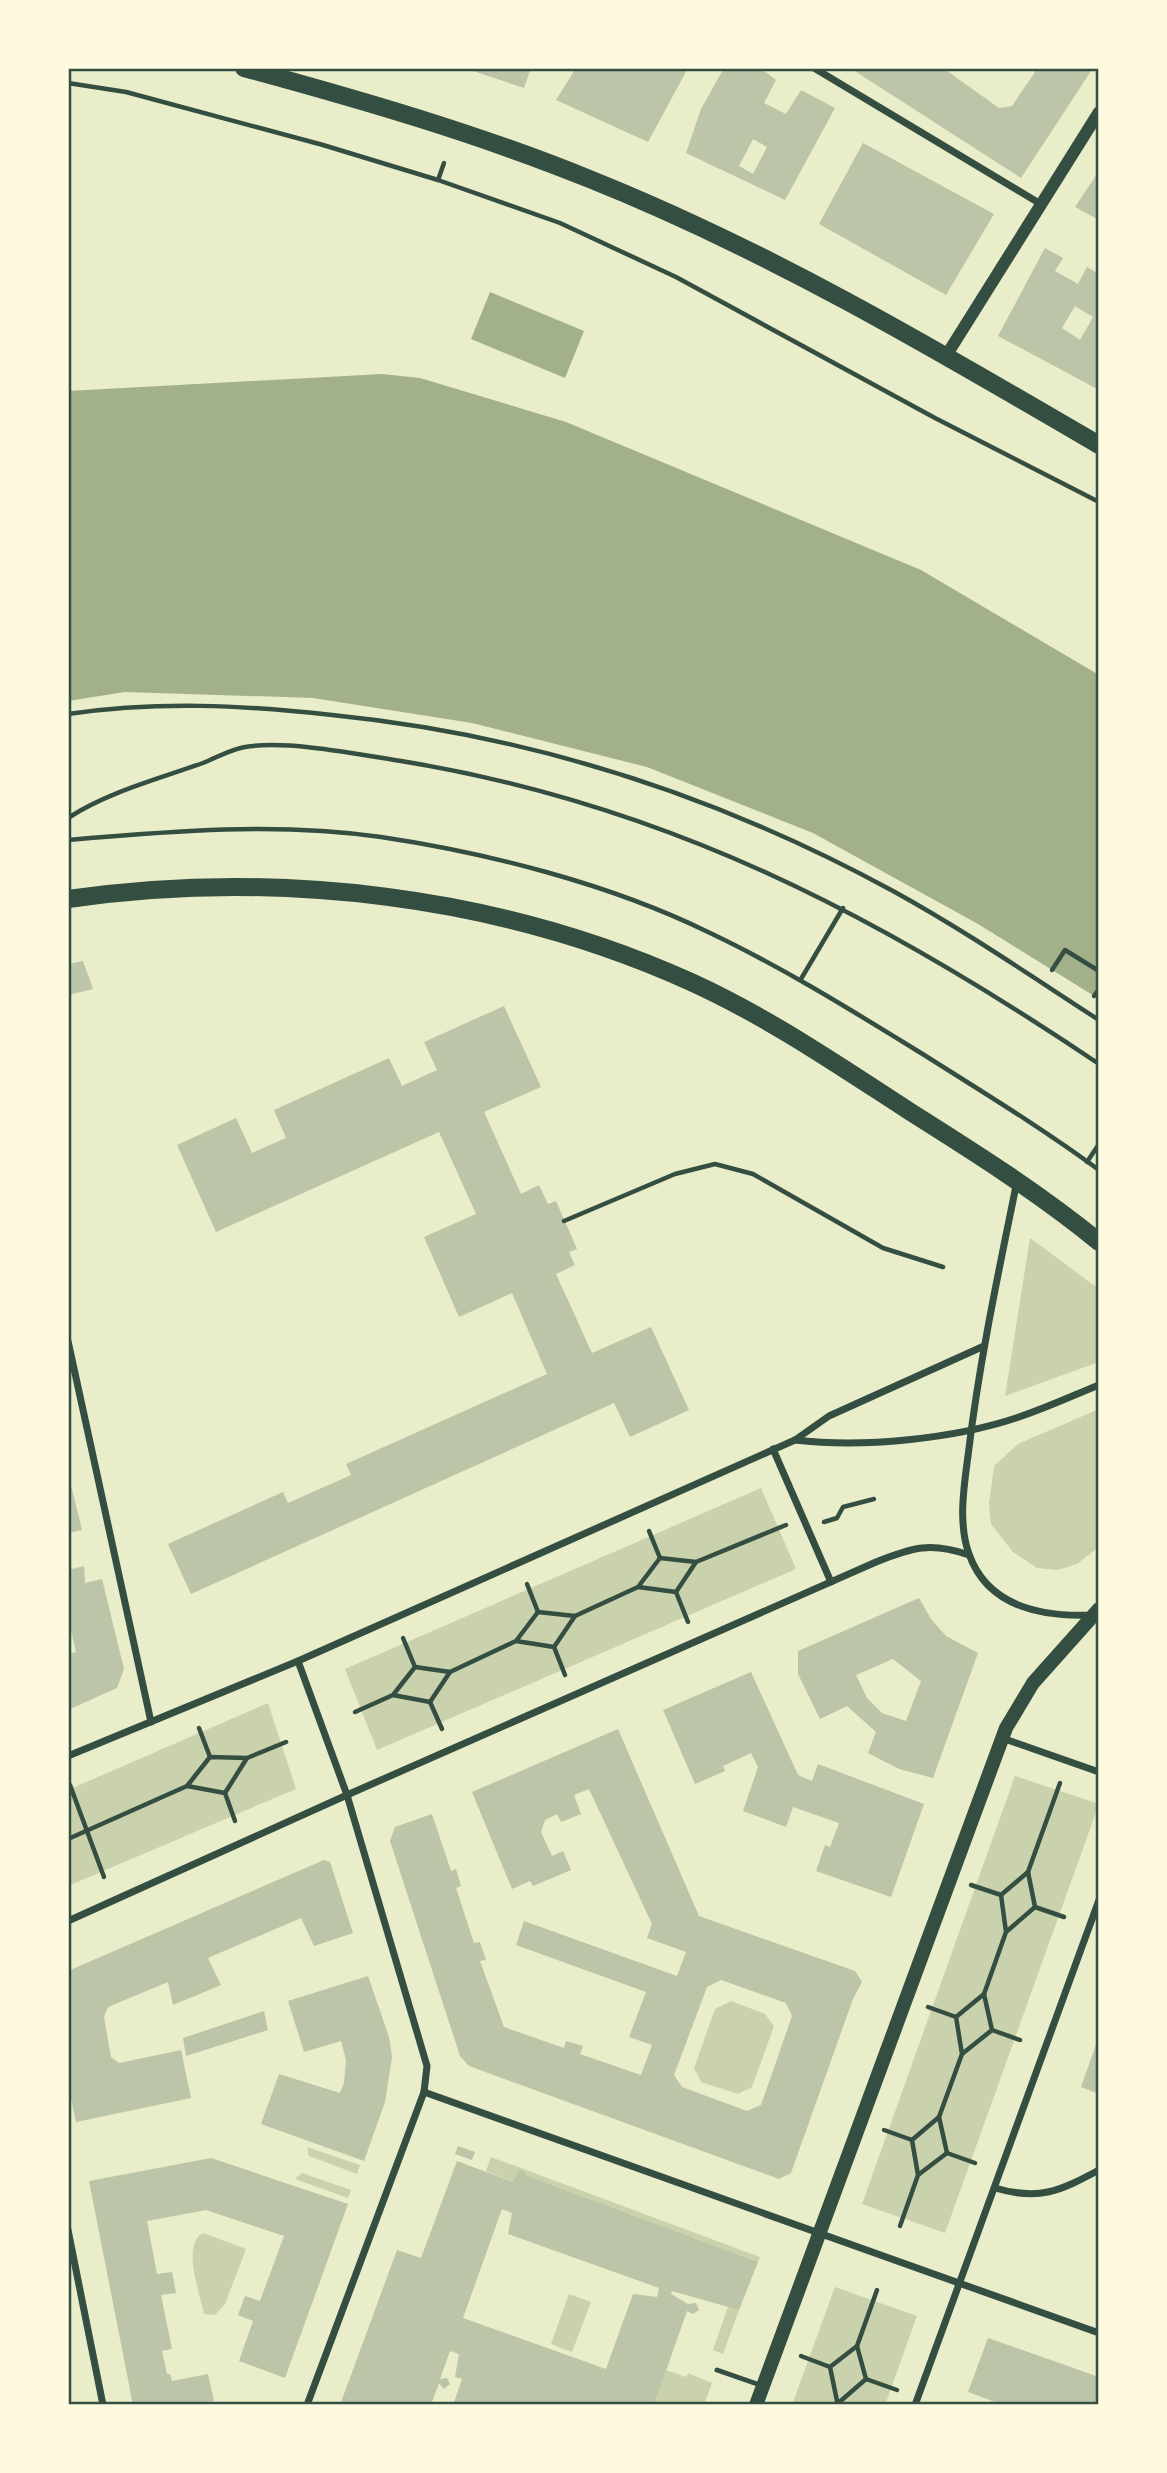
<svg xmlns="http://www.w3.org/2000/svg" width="1167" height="2473" font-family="'Source Sans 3',sans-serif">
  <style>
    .green { fill: #cad2ad }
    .water { fill: #a3b18a }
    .building { fill: #bcc5a7; fill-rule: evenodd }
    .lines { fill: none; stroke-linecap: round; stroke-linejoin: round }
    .path { stroke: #344e41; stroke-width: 4.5 }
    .service { stroke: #344e41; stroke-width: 5 }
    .minor { stroke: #344e41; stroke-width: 7 }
    .tertiary { stroke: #344e41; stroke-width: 12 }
    .secondary { stroke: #344e41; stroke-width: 14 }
    .primary { stroke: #344e41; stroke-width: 18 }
    .neatline { fill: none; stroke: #344e41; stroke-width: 2.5 }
  </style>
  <rect width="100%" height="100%" fill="#e9edc9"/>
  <g class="green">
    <polygon points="1030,1238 1099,1289 1099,1362 1005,1396"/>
    <polygon points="1099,1409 1099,1547 1077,1564 1058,1570 1037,1568 1013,1552 991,1524 989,1504 994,1466 1018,1444"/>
    <polygon points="761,1488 796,1569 377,1750 345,1669"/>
    <polygon points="268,1703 296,1789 68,1886 68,1790"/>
    <polygon points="1015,1776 1099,1804 945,2233 862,2204"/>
    <polygon points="731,2001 765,2014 774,2026 752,2087 738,2094 701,2082 694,2068 715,2009"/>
    <polygon points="307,2147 360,2165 357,2174 309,2156"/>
    <polygon points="491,2157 760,2257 758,2262 527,2177 524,2171 518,2171 513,2182 486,2171"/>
    <polygon points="302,2173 351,2190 348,2198 295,2179"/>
    <path d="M203 2233 246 2249 225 2304 215 2315 204 2314C200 2293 181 2245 203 2233Z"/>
    <polygon points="835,2287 917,2316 885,2405 792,2405"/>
    <polygon points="569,2294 591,2302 572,2352 551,2344"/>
    <polygon points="728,2307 739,2310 723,2354 713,2350"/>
    <polygon points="666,2370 686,2377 688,2373 712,2383 704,2405 654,2405"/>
  </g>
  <g class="water">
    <polygon points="490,292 584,331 565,378 471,339"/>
    <polygon points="382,374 420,378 566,422 921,570 1099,675 1099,999 978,924 813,833 647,767 472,723 313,698 125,692 68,701 68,391"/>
  </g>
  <g class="building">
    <polygon points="464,68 531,68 524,88"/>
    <polygon points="576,68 619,71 621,68 688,68 648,142 556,100"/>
    <path d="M724 68H760L776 80 764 103 786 114 801 90 835 108 785 200 686 153 701 109ZM753 139 767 147 753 174 739 166Z"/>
    <polygon points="850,68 943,68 999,108 1012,106 1035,72 1029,68 1093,68 1021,178"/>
    <polygon points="863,143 994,214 946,295 819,224"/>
    <polygon points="1099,171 1099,220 1075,207"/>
    <path d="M1045 248 1063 258 1055 271 1078 284 1087 267 1099 274V390L998 336ZM1075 306 1093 317 1080 340 1062 328Z"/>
    <polygon points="83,961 93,989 68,995 68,964"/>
    <polygon points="504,1006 541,1087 484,1112 521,1194 539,1185 548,1204 556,1201 577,1249 569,1252 575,1265 556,1274 592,1353 651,1327 689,1410 630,1437 614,1403 191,1594 168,1544 283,1492 288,1503 351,1475 346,1464 547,1374 512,1293 459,1317 424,1237 476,1214 439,1132 216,1232 177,1145 236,1118 252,1153 286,1138 274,1110 389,1058 402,1086 437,1070 424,1042"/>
    <polygon points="68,1473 82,1530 68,1533"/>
    <polygon points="84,1566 85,1583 102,1579 124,1669 117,1688 68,1710 68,1654 76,1652 68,1618 68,1570"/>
    <path d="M919 1598 931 1619 946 1636 978 1653 933 1778 899 1769 868 1753 876 1732 847 1706 820 1719 798 1674V1651ZM893 1659 921 1681 906 1721 882 1713 867 1698 856 1675Z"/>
    <polygon points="751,1672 798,1775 812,1781 818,1764 924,1804 891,1897 816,1871 825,1845 830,1847 839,1823 793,1807 786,1827 743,1811 758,1767 751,1753 723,1766 725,1771 695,1784 663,1710"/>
    <path d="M618 1729 699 1916 855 1971 862 1982 853 1999 791 2173 779 2179 469 2066 460 2056 390 1841 395 1827 432 1814 451 1871 456 1869 461 1886 456 1888 474 1943 480 1942 486 1960 480 1961 504 2027 564 2048 566 2041 583 2046 580 2054 641 2075 652 2045 629 2037 646 1992 516 1945 524 1921 677 1976 686 1952 647 1938 652 1924 589 1789 574 1795 581 1814 561 1822 557 1814 545 1820 541 1832 552 1856 563 1851 571 1870 533 1886 530 1881 512 1889 472 1792ZM721 1980 786 2003 792 2016 761 2105 747 2111 682 2087 674 2075 707 1987Z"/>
    <polygon points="324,1860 330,1862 353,1933 314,1946 301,1918 208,1958 221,1985 173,2005 168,1982 108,2007 104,2017 111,2057 119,2063 181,2050 191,2098 76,2122 68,2085 68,1971"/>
    <polygon points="368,1976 389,2037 392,2057 385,2102 364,2161 261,2124 279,2074 340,2093 344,2083 346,2060 341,2041 304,2052 288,2001"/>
    <polygon points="264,2011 268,2030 186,2056 183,2038"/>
    <polygon points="1098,2039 1099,2039 1099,2094 1081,2087"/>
    <polygon points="458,2146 475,2152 472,2160 455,2154"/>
    <polygon points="211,2158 348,2204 285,2378 239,2361 253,2321 238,2315 245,2296 260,2301 284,2236 206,2210 147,2221 157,2274 172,2272 176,2293 161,2295 172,2349 162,2351 167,2374 170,2374 172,2381 208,2374 214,2401 208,2402 209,2405 133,2405 89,2181"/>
    <path d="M457 2161 513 2182 518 2171H524L527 2176 758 2262 739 2310 672 2291 671 2294 688 2304 696 2303 699 2310 693 2314 687 2311 654 2405H453L462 2379 455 2377 459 2354 450 2351 440 2379 447 2378 450 2384 444 2389 439 2383 431 2405H340L397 2250 421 2258ZM502 2209 512 2213 508 2234 659 2288 657 2297 633 2294 606 2369 463 2318Z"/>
    <polygon points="988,2338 1099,2377 1099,2405 1003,2405 968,2392"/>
  </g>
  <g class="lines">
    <g class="path">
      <polyline points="68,83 126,92 323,145 438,180 560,223 676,277 935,418 1099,502"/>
      <polyline points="438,180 444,163"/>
      <path d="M68 714C157 701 243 705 332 715 532 735 717 795 893 891 964 930 1031 976 1099 1020"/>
      <path d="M68 818C108 792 158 779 203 763 216 758 231 749 245 747 287 740 357 754 401 761 666 804 878 915 1099 1064"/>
      <path d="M68 840C172 831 276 822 381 837 488 853 610 884 708 932 782 967 851 1010 921 1053 981 1091 1042 1128 1099 1170"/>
      <polyline points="1052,970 1065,950 1099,971"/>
      <polyline points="801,979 843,908"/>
      <polyline points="1094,996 1099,989"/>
      <polyline points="1087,1162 1099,1144"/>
      <polyline points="564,1221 675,1174 715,1164 753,1174 883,1248 943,1267"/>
      <polyline points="824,1522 837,1518 843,1507 874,1499"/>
      <polyline points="649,1531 660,1558"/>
      <polyline points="696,1562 786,1525"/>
      <polyline points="527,1584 538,1612"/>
      <polyline points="676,1592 688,1622"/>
      <polyline points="575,1616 638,1587 660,1558 696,1562 676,1592 638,1587"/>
      <polyline points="403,1638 415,1667"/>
      <polyline points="554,1647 565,1675"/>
      <polyline points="450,1672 516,1641 538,1612 575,1616 554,1647 516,1641"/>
      <polyline points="430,1702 442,1729"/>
      <polyline points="355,1712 393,1695 415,1667 450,1672 430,1702 393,1695"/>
      <polyline points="199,1728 210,1757"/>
      <polyline points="247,1758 286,1742"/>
      <polyline points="70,1785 104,1877"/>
      <polyline points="225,1793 235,1821"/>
      <polyline points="68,1839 187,1786 210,1757 247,1758 225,1793 187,1786"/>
      <polyline points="1028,1872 1060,1783"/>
      <polyline points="971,1885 1001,1895"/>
      <polyline points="1035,1907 1064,1917"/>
      <polyline points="984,1994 1006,1932 1001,1895 1028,1872 1035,1907 1006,1932"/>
      <polyline points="928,2007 956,2017"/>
      <polyline points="992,2030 1020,2040"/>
      <polyline points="939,2117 962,2054 956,2017 984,1994 992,2030 962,2054"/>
      <polyline points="884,2130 912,2140"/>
      <polyline points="947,2153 975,2163"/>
      <polyline points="900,2226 918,2175 912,2140 939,2117 947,2153 918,2175"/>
      <polyline points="857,2346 877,2290"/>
      <polyline points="801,2356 830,2367"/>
      <polyline points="866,2379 897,2390"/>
      <polyline points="836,2405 866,2379 857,2346 830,2367 837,2401"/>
    </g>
    <polyline class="service" points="717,2370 760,2385"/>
    <g class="minor">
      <polyline points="814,68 1039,203"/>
      <path d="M1017 1181C999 1270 980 1358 969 1448 965 1481 957 1521 969 1554 988 1608 1043 1617 1092 1615"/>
      <polyline points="68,1341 151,1722"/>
      <path d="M795 1440C863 1448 954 1439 1019 1417 1046 1408 1072 1396 1099 1385"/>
      <polyline points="773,1449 831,1582"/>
      <polyline points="298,1661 347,1795 427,2066 424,2092 307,2405"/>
      <polyline points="1002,1738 1099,1772"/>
      <polyline points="68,1756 298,1661 795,1440 829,1416 984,1346"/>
      <path d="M68 1921 347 1795 876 1562C913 1547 931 1542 969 1555"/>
      <polyline points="424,2092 1099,2333"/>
      <path d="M995 2188C1039 2201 1060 2191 1099 2170"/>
      <polyline points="68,2230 103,2405"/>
      <polyline points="915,2405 1099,1900"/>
    </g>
    <polyline class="tertiary" points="946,356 1099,112"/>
    <polyline class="secondary" points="756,2405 1006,1728 1033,1683 1099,1609"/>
    <g class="primary">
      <path d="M244 68C362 100 479 134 592 180 769 251 935 349 1099 445"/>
      <path d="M68 899C276 869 499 895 691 982 768 1017 838 1065 909 1111 974 1152 1039 1193 1099 1242"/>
    </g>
  </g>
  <rect width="1167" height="2473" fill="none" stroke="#fefae0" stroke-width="140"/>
  <rect x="70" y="70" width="1027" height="2333" class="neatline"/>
</svg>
